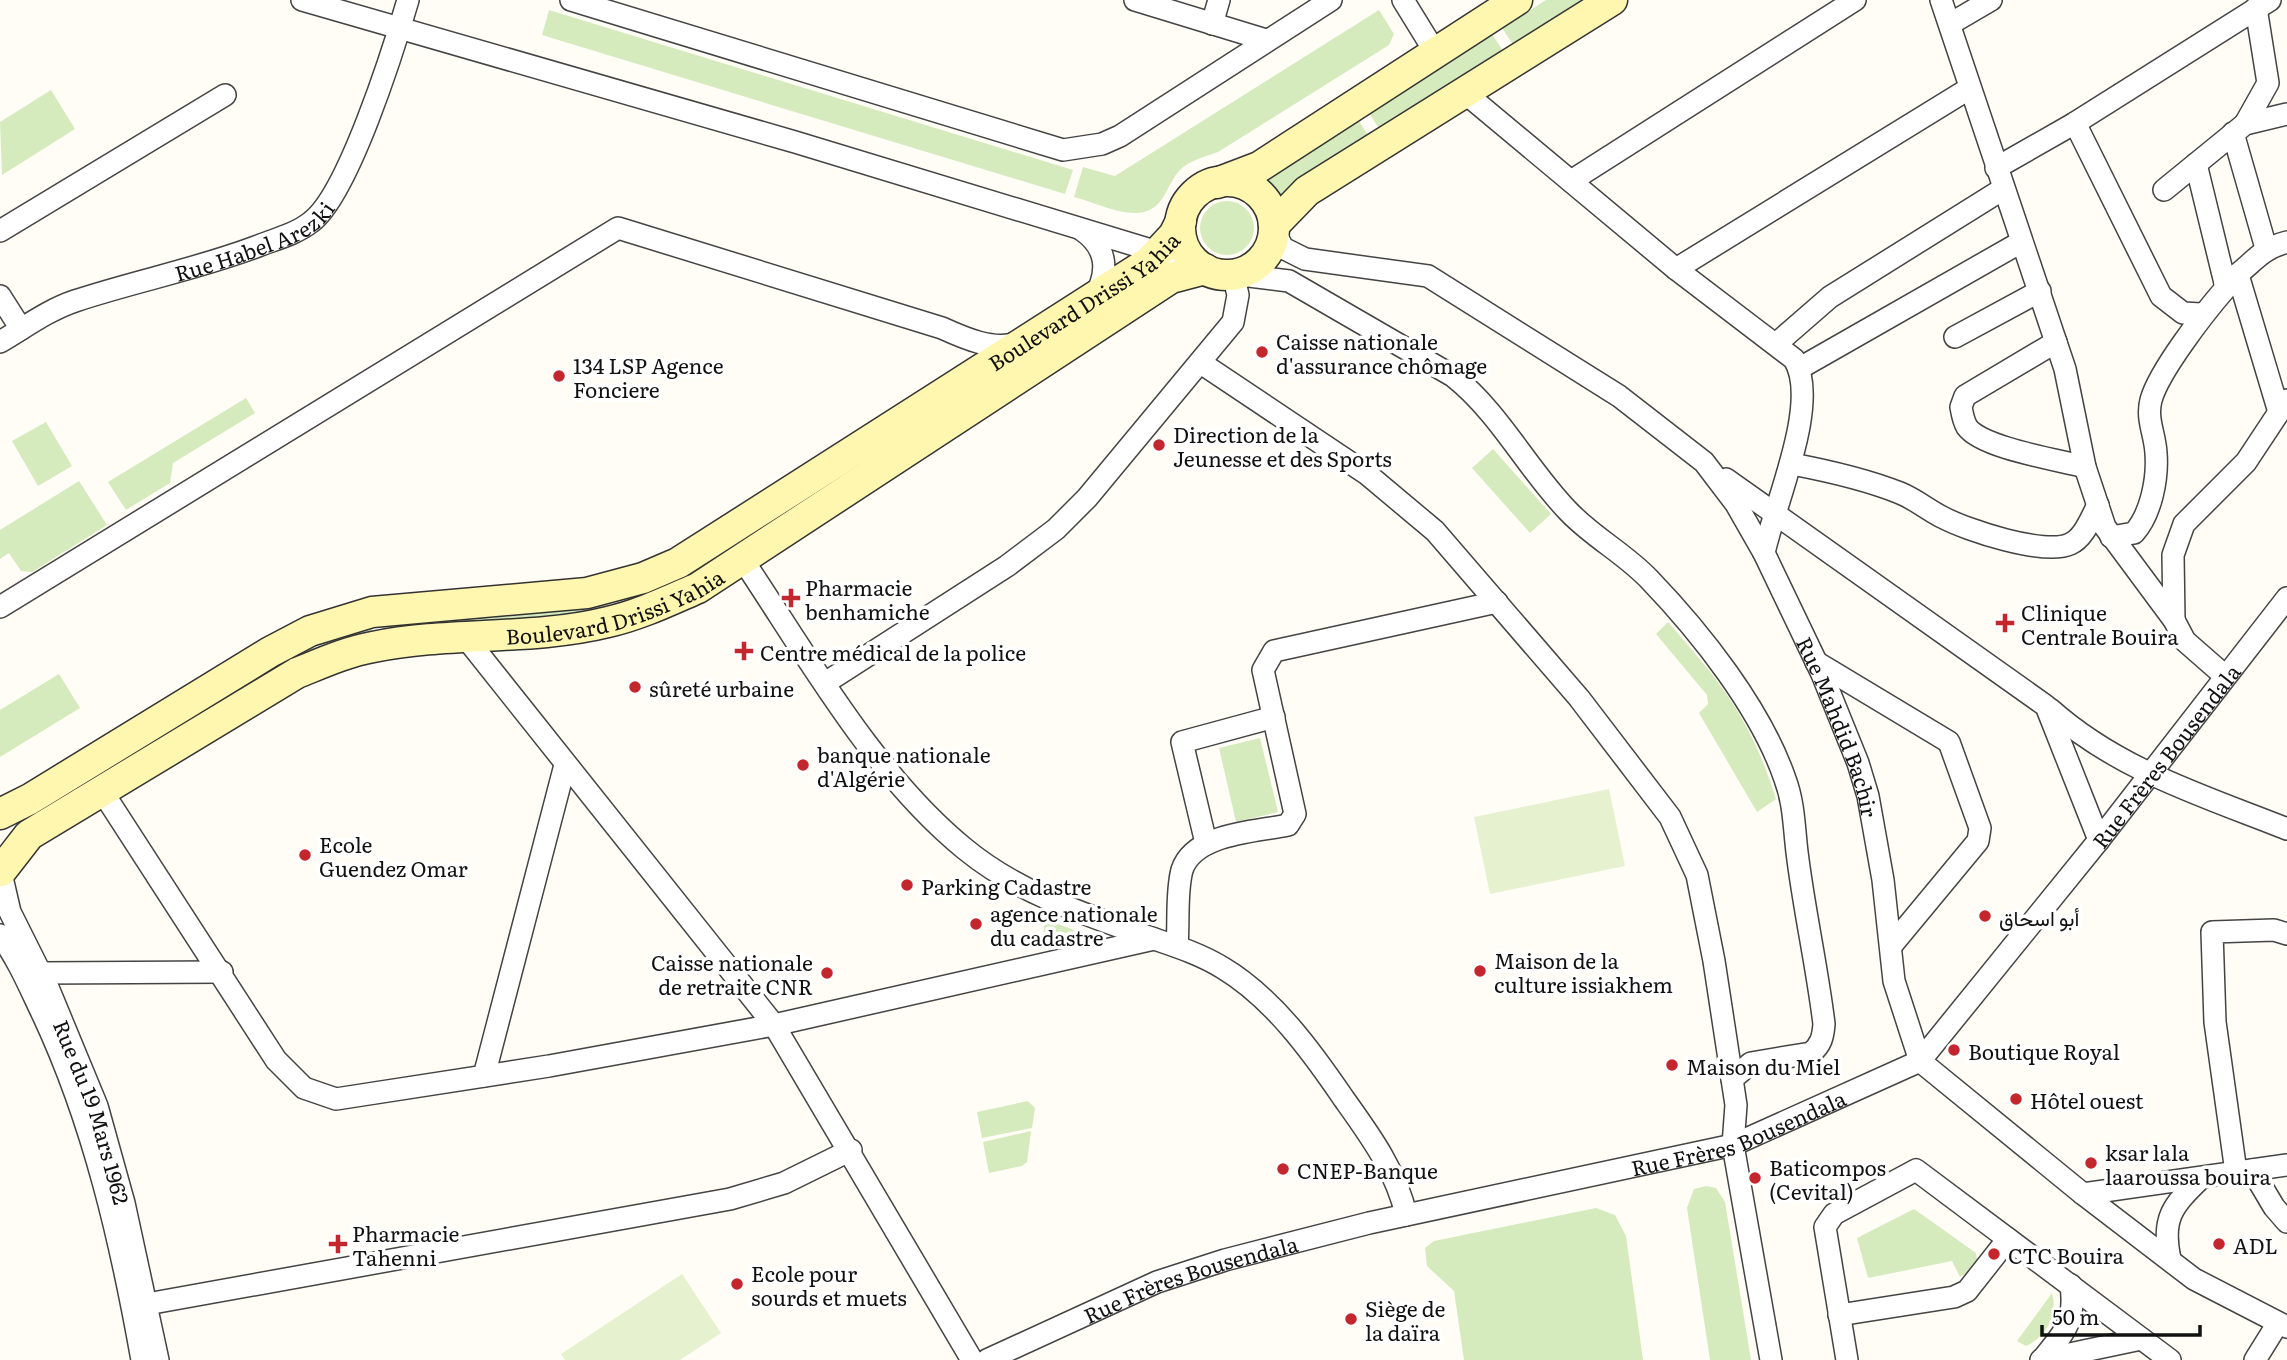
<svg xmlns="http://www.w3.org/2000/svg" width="2287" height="1360" font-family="Literata,Vazirmatn,serif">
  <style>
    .green { fill: #d5ebbd }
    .pitch { fill: #e6f2cf }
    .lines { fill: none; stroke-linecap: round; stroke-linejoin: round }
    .minor-casing { stroke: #444; stroke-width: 24 }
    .secondary-casing { stroke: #333; stroke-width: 33 }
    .minor { stroke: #fff; stroke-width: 21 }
    .secondary { stroke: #fff6b0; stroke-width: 30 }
    .poi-dot { fill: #c4262e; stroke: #fff; stroke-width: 2.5 }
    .labels { text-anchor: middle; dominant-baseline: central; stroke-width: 7; stroke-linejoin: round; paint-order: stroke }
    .street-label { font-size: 21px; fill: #111; stroke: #fff }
    .poi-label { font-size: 21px; fill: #111; stroke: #fff; text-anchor: start }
  </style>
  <rect width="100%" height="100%" fill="#fffdf5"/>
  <g class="green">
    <polygon points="1546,0 1586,0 1514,46 1502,28"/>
    <polygon points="549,10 1073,170 1065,194 542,35"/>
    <path d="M1379 10 1394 34 1389 45 1218 152C1205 157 1189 160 1179 171 1167 184 1165 207 1144 212 1123 217 1094 202 1074 197L1083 167 1115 176Z"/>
    <polygon points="1492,34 1503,51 1380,130 1369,113"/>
    <polygon points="51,90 75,129 2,175 0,122"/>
    <polygon points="1358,119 1369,137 1279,196 1268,179"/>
    <circle cx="1227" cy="228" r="27"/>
    <polygon points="246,398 255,413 173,463 170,483 126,510 108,482"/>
    <polygon points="46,422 72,466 38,486 12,441"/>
    <polygon points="1493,449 1551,514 1530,533 1472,468"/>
    <polygon points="79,481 107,525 32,572 21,571 9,553 0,559 0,530"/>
    <polygon points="613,604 567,616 383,632 382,627"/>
    <path d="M1668 622C1722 684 1751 719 1776 799L1757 812 1699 713 1708 704 1707 695 1656 634Z"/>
    <polygon points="372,629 373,633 147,748 145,743 303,651"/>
    <polygon points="59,674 80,708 0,757 0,710"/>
    <polygon points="1260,738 1278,812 1236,822 1219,748"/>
    <polygon points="1044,919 1045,919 1095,938 1043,949"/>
    <polygon points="1028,1101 1035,1108 1032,1128 982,1138 977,1112"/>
    <polygon points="1031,1131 1027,1162 1022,1166 989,1173 983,1142"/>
    <polygon points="1706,1186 1716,1188 1725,1202 1751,1360 1710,1360 1687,1208 1694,1189"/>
    <polygon points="1596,1208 1615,1215 1626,1236 1643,1360 1464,1360 1454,1291 1427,1266 1425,1248 1434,1241"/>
    <polygon points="1914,1209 1976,1253 1978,1266 1960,1277 1952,1261 1868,1278 1857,1238"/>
    <path d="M2052 1293C2058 1316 2046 1337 2026 1346L2017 1341Z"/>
  </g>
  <g class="pitch">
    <polygon points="1609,789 1625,866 1490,894 1474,817"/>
    <polygon points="682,1274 721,1333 680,1360 565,1360 561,1354"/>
  </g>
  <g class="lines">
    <defs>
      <g id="minor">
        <polyline points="302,0 795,142 1197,264"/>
        <polyline points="571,0 1063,150 1102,144 1120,136 1331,0"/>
        <polyline points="1135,0 1266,40"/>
        <polyline points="1403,0 1435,52"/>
        <polyline points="1941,0 2065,369 2085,467 2105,527 2174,620 2185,641 2225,676"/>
        <polyline points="1212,24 1219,0"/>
        <polyline points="1950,24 1991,0"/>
        <path d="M1465 93 1676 269 1794 359C1821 402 1774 505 1764 553"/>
        <polyline points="2075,123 2161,296 2183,313 2201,314"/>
        <polyline points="2245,124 2268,83 2256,8"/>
        <polyline points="2233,133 2266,248"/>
        <polyline points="2196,164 2225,283"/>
        <polyline points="1996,168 2075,123 2270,0"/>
        <polyline points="1571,181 1855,0"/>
        <polyline points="2164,190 2245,124 2287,114"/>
        <path d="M1082 230C1108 248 1109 272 1094 298"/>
        <polyline points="0,231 225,95"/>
        <path id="s1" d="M1274 231 1283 248 1305 259 1428 276 1619 396 1704 462 1736 504 1764 553 1822 674 1858 763 1868 796 1883 880 1894 981 1920 1061 2083 1194 2194 1279 2287 1327"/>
        <polyline points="1676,269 1970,88"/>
        <polyline points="2238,275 2279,412"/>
        <polyline points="0,296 21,329"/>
        <polyline points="1955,337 2040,291"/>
        <path id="s2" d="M0 342C24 328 48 310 75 301 135 281 198 269 258 246 276 239 296 234 311 222 348 195 394 48 408 0"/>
        <path d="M2056 342 1965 396 1961 407C1962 413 1964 422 1967 427 1982 448 2059 460 2085 467"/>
        <polyline points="1776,344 1830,297 2003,189"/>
        <polyline points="1201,363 1367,474 1435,531 1579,698 1670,817 1697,875 1714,961 1736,1105 1733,1145 1771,1360"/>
        <polyline points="1800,368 2021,242"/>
        <path d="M1792 464C1829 471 1865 479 1900 493 1915 499 1928 510 1942 517 1966 530 2045 556 2070 544 2084 538 2091 518 2098 505"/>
        <polyline points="1726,479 2046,706 2099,840"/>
        <path d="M2111 537 2134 533C2151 514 2158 479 2156 453 2155 434 2146 419 2151 400 2159 371 2205 312 2225 289V283C2251 268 2256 250 2287 242"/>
        <path d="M743 560C808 657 874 775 965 849 1016 891 1078 912 1140 934 1168 944 1197 952 1223 968 1273 998 1312 1052 1344 1099 1369 1134 1397 1172 1406 1215"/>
        <path d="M0 607 618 228 942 328C964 338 993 351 1017 343"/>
        <polyline points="2174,620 2173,555 2184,524 2246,462 2287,400"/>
        <polyline points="466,638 774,1025 972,1360"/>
        <polyline points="1816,662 1949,742 1980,828 1978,841 1891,946"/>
        <path d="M825 683 1007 566 1056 529 1087 498 1233 322 1238 295 1233 274 1289 281 1453 376C1500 413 1527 469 1569 512 1594 538 1624 553 1649 579 1701 633 1761 709 1785 779 1794 803 1794 827 1797 852 1804 910 1817 966 1824 1024 1823 1037 1821 1045 1811 1053L1751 1063 1732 1079"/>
        <path d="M2050 709C2118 770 2204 796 2287 829"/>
        <polyline points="102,791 276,1060 304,1088 336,1099 549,1066 774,1025 1154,939"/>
        <polyline points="1206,843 1182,742 1274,717"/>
        <path id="s3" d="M1 873 10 912 49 990 97 1106 124 1203 158 1360"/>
        <path d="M0 935C18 959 30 988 43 1015 94 1124 121 1242 142 1360"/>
        <path d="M1177 946C1179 923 1176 892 1182 870 1194 833 1256 832 1288 825L1295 814 1263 670 1274 651 1497 602"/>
        <polyline points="41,973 222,972"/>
        <polyline points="484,1076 565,765"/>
        <polyline points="2252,1170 2274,1207 2287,1222"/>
        <polyline points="2236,1172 2215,1022 2212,932 2274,930 2287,934"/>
        <polyline points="2083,1194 2287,1165"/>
        <path d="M2170 1259C2161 1218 2173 1205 2201 1178"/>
        <polyline points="147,1304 730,1199 784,1183 851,1150"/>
        <polyline points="1839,1315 1954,1297 1967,1291 2008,1239"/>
        <path id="s4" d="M987 1360 1157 1282 1225 1260 1369 1223 1733 1145 1920 1061 2099 840 2287 598"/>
        <polyline points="1847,1360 1825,1227 1834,1214 1916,1170 2170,1360"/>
        <polyline points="2041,1360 2141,1339"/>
        <path d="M2042 1360C2064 1332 2076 1323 2071 1285"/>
        <polyline points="2255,1360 2278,1323"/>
      </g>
      <g id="secondary">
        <circle cx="1227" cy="228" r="47"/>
        <polyline points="1217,183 1259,167 1517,0"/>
        <polyline points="1274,225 1307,191 1612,0"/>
        <path id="s5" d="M0 814 30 799 270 652 310 631 372 612 587 593 643 578 678 563 1149 262 1174 235 1181 221"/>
        <path id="s6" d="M1 871 29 835 297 673C322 663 346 652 373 647 450 631 531 641 608 622 639 615 668 601 698 588L1171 278 1205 269"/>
      </g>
    </defs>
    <use href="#minor" class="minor-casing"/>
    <use href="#secondary" class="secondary-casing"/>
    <use href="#minor" class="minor"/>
    <use href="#secondary" class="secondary"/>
  </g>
  <g class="poi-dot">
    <circle cx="1262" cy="352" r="7"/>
    <circle cx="559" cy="376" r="7"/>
    <circle cx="1159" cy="445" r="7"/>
    <path d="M787.5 587.5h7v7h7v7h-7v7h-7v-7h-7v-7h7z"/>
    <path d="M2001.5 612.5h7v7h7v7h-7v7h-7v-7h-7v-7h7z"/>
    <path d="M740.5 640.5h7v7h7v7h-7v7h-7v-7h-7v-7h7z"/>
    <circle cx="635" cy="687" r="7"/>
    <circle cx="803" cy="765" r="7"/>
    <circle cx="305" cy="855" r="7"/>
    <circle cx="907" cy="885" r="7"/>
    <circle cx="1985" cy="916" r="7"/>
    <circle cx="976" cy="924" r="7"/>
    <circle cx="1480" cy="971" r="7"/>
    <circle cx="827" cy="973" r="7"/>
    <circle cx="1954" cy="1050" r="7"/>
    <circle cx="1672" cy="1065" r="7"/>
    <circle cx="2016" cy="1099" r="7"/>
    <circle cx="2091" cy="1163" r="7"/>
    <circle cx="1283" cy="1169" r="7"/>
    <circle cx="1755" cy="1178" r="7"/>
    <path d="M334.5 1233.5h7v7h7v7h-7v7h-7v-7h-7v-7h7z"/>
    <circle cx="2219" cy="1244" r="7"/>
    <circle cx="1994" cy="1254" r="7"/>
    <circle cx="737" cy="1284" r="7"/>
    <circle cx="1351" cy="1319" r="7"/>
  </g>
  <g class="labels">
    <g class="street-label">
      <text stroke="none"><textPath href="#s2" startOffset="275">Rue Habel Arezki</textPath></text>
      <text stroke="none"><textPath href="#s5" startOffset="1220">Boulevard Drissi Yahia</textPath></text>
      <text stroke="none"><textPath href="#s6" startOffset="686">Boulevard Drissi Yahia</textPath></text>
      <text stroke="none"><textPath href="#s1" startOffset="800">Rue Mahdid Bachir</textPath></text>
      <text stroke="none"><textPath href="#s4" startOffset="1376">Rue Frères Bousendala</textPath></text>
      <text stroke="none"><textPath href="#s3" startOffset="257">Rue du 19 Mars 1962</textPath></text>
      <text stroke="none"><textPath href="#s4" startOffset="788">Rue Frères Bousendala</textPath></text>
      <text stroke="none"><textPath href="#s4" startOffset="220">Rue Frères Bousendala</textPath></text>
    </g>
    <g class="poi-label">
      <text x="1276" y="340">Caisse nationale<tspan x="1276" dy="24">d'assurance chômage</tspan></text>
      <text x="573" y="364">134 LSP Agence<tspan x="573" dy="24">Fonciere</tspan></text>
      <text x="1173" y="433">Direction de la<tspan x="1173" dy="24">Jeunesse et des Sports</tspan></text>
      <text x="805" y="586">Pharmacie<tspan x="805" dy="24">benhamiche</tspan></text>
      <text x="2021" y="611">Clinique<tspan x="2021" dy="24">Centrale Bouira</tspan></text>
      <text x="760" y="651">Centre médical de la police</text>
      <text x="649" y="687">sûreté urbaine</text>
      <text x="817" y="753">banque nationale<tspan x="817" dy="24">d'Algérie</tspan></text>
      <text x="319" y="843">Ecole<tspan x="319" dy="24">Guendez Omar</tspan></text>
      <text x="921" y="885">Parking Cadastre</text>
      <text x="990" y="912">agence nationale<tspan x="990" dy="24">du cadastre</tspan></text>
      <text x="1999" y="916">أبو اسحاق</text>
      <text x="1494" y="959">Maison de la<tspan x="1494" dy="24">culture issiakhem</tspan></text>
      <text x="813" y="961" text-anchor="end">Caisse nationale<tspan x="813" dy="24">de retraite CNR</tspan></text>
      <text x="1968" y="1050">Boutique Royal</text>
      <text x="1686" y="1065">Maison du Miel</text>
      <text x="2030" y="1099">Hôtel ouest</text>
      <text x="2105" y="1151">ksar lala<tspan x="2105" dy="24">laaroussa bouira</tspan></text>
      <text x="1769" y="1166">Baticompos<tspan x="1769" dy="24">(Cevital)</tspan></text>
      <text x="1297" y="1169">CNEP-Banque</text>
      <text x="352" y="1232">Pharmacie<tspan x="352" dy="24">Tahenni</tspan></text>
      <text x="2233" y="1244">ADL</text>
      <text x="2008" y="1254">CTC Bouira</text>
      <text x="751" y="1272">Ecole pour<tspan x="751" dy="24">sourds et muets</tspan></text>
      <text x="1365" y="1307">Siège de<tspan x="1365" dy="24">la daïra</tspan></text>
    </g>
  </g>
  <path d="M2042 1325v10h158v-10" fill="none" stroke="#111111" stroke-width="3.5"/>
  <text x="2052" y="1325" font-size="21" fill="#111111" stroke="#ffffff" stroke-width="5" paint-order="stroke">50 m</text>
</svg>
